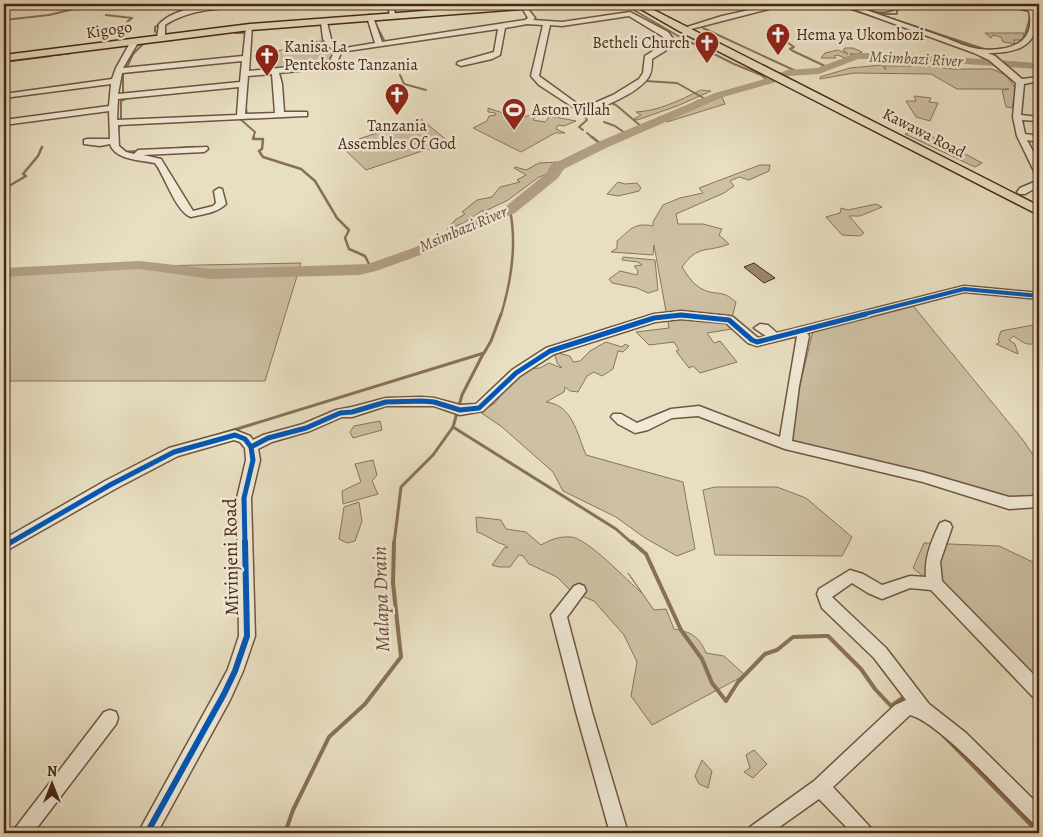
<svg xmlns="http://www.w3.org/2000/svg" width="1043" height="837" font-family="Alegreya,serif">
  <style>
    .green { fill: #cdc0a4; stroke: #8a745c }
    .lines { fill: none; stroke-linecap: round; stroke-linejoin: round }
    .stream-far3 { stroke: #887058; stroke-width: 2 }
    .stream-far2 { stroke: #887058; stroke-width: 2.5 }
    .stream-far1 { stroke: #887058; stroke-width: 3 }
    .stream { stroke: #887058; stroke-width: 4 }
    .river { fill: #b2a086; fill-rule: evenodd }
    .building { fill: #9b876e; stroke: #482713 }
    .minor-casing { stroke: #70553f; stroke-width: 3 }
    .major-casing { stroke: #482713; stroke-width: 3 }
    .minor { fill: #f0ead7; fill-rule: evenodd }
    .major { fill: #e8dfc2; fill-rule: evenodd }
    .cycleway-far2-casing { stroke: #f0ead7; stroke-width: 6 }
    .cycleway-far1-casing { stroke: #f0ead7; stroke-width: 8 }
    .cycleway-casing { stroke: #f0ead7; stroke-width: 9 }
    .cycleway-far2 { stroke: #0057b8; stroke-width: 4 }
    .cycleway-far1 { stroke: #0057b8; stroke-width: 5 }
    .cycleway { stroke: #0057b8; stroke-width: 6 }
    .labels { text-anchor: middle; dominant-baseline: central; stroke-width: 5; stroke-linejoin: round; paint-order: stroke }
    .far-street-label { font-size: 16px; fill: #482713; stroke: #f0ead7 }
    .far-poi-label { font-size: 16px; fill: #482713; stroke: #f0ead7; text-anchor: start }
    .far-water-label { font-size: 16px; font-style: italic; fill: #684b36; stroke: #f0ead7 }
    .street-label { font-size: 19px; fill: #482713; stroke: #f0ead7 }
    .water-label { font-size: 20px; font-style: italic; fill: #684b36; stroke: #f0ead7 }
  </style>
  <rect width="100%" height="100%" fill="#e8dfc2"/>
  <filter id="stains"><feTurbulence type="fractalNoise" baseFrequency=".004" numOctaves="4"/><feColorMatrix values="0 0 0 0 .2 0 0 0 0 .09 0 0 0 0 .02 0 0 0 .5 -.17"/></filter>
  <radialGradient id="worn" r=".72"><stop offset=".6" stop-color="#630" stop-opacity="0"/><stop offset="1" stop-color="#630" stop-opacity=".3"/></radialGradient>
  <g class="green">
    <polygon points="985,33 1024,33 1022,40 1014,40 1015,44 1003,42 1001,37 993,35 991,38"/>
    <polygon points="322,41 333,52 330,62 326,65 271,70 272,57 277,56 277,51 287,49 290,44"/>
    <polygon points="845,48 853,48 862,52 858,54 850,54 857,55 845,58 838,55 834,56 836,58 821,58 825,53 838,50 848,54 843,50"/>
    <polygon points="882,65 886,70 884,66 930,66 953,69 992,69 1006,75 1016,89 1012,108 1006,107 1002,90 1009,89 957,89 931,74 854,73 820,79 820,77 850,68"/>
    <path d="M701 90 711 91 677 106 637 120 634 119 641 115 636 112C659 111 680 100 701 90Z"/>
    <polygon points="914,96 931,98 929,102 938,103 930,121 916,117 906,101 916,101"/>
    <polygon points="722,97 725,104 667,122 669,117 698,100"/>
    <polygon points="488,108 503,113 508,111 522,118 530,115 537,115 533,120 545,122 550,116 576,121 564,126 558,125 556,129 565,133 555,133 521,152 473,128 487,121 489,116 496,115 495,113 488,112"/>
    <polygon points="421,119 449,142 366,170 340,145"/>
    <polygon points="920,130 982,163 975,167 905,134"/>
    <polygon points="559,162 552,165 547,174 539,177 508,200 483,212 483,210 464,223 447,229 455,220 465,214 462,212 477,200 492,197 500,187 520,182 517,180 526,175 514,168 515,167 526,170 539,163"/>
    <path d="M760 165H770L769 171 749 180 739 177 730 181 734 186 724 193 676 214 678 224H703L722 229 719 235 729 244C707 253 698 244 682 267 687 275 694 286 704 290 718 296 721 289 736 302L730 326 732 329 707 333 714 343 720 341 737 362 700 373 693 366 689 368 676 351 679 350 674 342 649 345 636 332 669 328 654 245 653 255 611 252 617 248V241C630 230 634 222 653 226V222L663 205 680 198 703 193 699 188Z"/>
    <polygon points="618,182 625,184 637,183 641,188 639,191 618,196 607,194"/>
    <polygon points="876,204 882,207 860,216 849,216 864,233 860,236 842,235 826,217 840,213 841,208 848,210"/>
    <polygon points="623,257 655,260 658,290 648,293 637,288 612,283 609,279 620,271 637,275 638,271 634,266 642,265 638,262 622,260"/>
    <polygon points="301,263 265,381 4,381 4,269"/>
    <polygon points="910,302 1023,440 1039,464 1039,499 1032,501 994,497 786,443 813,331"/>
    <path d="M1039 324V341C1028 348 1023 342 1013 336L1009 340 1015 344 1018 354 996 344 1000 342 998 340 1001 331Z"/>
    <path d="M606 342 622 347 625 344 629 346 623 352 618 351 613 369 602 376 594 372 587 376 578 392 570 391 565 387 564 392 546 402C573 405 577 434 586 455L683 482 695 549 677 556 645 538 616 517 563 491 553 472 502 427 480 412 495 403 521 369 540 368 549 363 562 368 557 363 554 352 570 356 573 362 580 361 590 351Z"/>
    <polygon points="380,421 382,430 353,438 350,432 354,426"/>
    <polygon points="373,460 377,475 372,481 378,494 343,504 342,491 361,482 355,464"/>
    <polygon points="715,487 777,487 806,498 852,537 842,556 715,555 703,490"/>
    <polygon points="359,502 362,521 355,541 347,543 339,539 344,507"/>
    <path d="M476 517 501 520 506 529 526 532 541 545C550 540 559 536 571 537 589 539 627 581 642 593L628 573 654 610 666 609 674 629C691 632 699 636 706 653L724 656 745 675 652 725 631 696 637 662 624 635 594 601 572 592 557 577 529 564 523 556 519 555 510 567H499L492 565 505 547 508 548C504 543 502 545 497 542 489 538 486 535 477 532Z"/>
    <polygon points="924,543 999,546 1039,565 1039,692 1018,674 956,603 913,568"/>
    <polygon points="754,750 767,764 753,778 744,772 750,768 746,755"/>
    <polygon points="702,760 712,771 708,788 699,784 695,776"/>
  </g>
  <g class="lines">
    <g class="stream-far3">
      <polyline points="616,4 632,9 678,36 734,64 761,75 769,81"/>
      <polyline points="834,4 893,23"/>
      <polyline points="545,6 574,4"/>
      <polyline points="466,8 502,5"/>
      <polyline points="878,14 987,50 1006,48"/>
      <polyline points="881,14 897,14 897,10 912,4"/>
      <polyline points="106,15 132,18 127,22"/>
      <polyline points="4,20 49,15 95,4"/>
      <polyline points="570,21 584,19"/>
      <polyline points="376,25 385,42"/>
      <polyline points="703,28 798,72"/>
      <polyline points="155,32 155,27 162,22"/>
      <polyline points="236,33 247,33"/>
      <polyline points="1024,39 1030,17"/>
      <polyline points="784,40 794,47 790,49 793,51 827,67"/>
      <polyline points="338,49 360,46"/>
      <polyline points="76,52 91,50"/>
      <polyline points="57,55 71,53"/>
      <polyline points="978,55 984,59 985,64"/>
      <polyline points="4,62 51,56"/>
      <polyline points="126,69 133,54 144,43"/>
      <polyline points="400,75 404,84 426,90"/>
      <polyline points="645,81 677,83 707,100"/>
      <polyline points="47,92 111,84"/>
      <polyline points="127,94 123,94 123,73 144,71"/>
      <polyline points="245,98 247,116"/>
      <polyline points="609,102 616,105 642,127"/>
      <polyline points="581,110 587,120 579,127 583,130"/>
      <polyline points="239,118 255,132 253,138"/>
      <polyline points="123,121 121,119 121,101 127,98"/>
      <polyline points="604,122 615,126 628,135"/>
      <polyline points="587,133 593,138"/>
      <polyline points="118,138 117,134 120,125 127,124"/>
    </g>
    <g class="stream-far2">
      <polyline points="118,137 118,146"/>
      <polyline points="254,137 253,139 263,139 262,149 259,151 263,157 301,169 315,181 337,218 349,230 345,238 349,249 365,256 371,268"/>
      <polyline points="592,137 602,145"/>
      <polyline points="165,149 194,147"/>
      <polyline points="125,152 139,151"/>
      <polyline points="4,194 9,186 26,176 23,174 38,156 42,147"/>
      <path d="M501 315C511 282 517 245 510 210"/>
    </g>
    <g class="stream-far1">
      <polyline points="453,427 616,529 633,544"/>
      <polyline points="201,440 484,353 491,341 501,314"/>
      <polyline points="394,544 401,487 433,455 453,427 462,395 483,354"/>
    </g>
    <g class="stream">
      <polyline points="632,542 646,554 681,630 702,659 712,683 726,701 738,682 765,654 777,650 793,637 824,636 828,636 861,669 875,689 891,706 904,697"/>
      <polyline points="943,735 1039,833"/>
      <polyline points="285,833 293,810 329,737 365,704 401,657 393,583 394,542"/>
    </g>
    <polygon class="river" points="857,53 889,53 1039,63 1039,69 889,59 858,59 819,74 789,76 773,83 723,97 606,148 564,169 558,178 515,213 455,238 426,253 376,271 359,275 212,279 139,269 4,277 4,268 139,261 212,269 368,264 416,247 445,232 505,207 548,172 555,163 598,142 715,93 765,79 787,70 817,68"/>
  </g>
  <polygon class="building" points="754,263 775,278 764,283 744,267"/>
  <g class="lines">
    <defs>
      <g id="minor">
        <path d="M241 4H275L272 6C238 8 195 5 165 25V38L161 40 157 38 159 24C178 5 215 5 241 4Z"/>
        <polygon points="388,4 394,4 395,17 390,16"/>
        <polygon points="439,4 445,4 448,13 444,13"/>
        <path d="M524 4 535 18 533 20 562 22 630 12 668 32 674 40 665 51 652 59C652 65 652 73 648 78 637 94 600 109 582 113L539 85 531 76 543 25 527 24 505 28 500 55 492 59 461 66 457 64 458 62 494 52 498 29 347 51 341 53 335 67 279 73 282 84 284 112H307V116H304L118 125 119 146 126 152 134 154 138 150 207 147 208 149 204 152 143 155 161 159 193 211 213 206 216 203 214 191 219 188 222 189 226 204C217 213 203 214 191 217 176 212 165 176 155 163 141 160 115 160 110 144L100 146 84 144V140L87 139H110L109 111 4 125V120L109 106 111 84 4 98V94L112 79 116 68 131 41 135 39 139 41 123 68 243 56 246 27 252 26 249 71 329 63 334 52 323 39 321 22 324 20 327 22 331 39 339 49 375 43 367 17 370 15 373 17 382 42 525 20 528 18 521 6ZM629 16 662 36 666 40 659 47 645 56 643 73 639 79 613 95 583 108 539 76 550 25 562 26ZM242 61 240 82 118 94 122 73ZM272 74 275 113 245 114 248 76ZM239 87 237 115 117 120 118 99Z"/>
        <polygon points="777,4 788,4 691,29 687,27 722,16"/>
        <path d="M840 4H849C880 15 912 26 943 37 954 41 968 48 979 49 1006 52 1037 45 1029 11L1003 4H1014L1028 7V4H1034C1043 43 1023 53 988 53L995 56 1022 79 1039 77V81L1024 84 1021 115 1039 117V121L1022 120 1025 134 1039 136V142L1027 140 1039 163V174L1034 171 1017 136 1013 117 1016 83 989 60 974 53Z"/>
        <path d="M897 4H904C898 10 880 14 873 10Z"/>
        <polygon points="1039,180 1039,186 1025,194 1019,194 1017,192 1020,188"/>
        <polygon points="964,286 1039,293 1039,299 964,292 807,333 809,336 799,386 792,441 923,472 1009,497 1039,496 1039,507 1009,509 923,482 785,449 698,416 672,418 648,430 635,433 618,424 611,417 613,414 621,414 637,423 671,409 699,406 780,437 797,336 757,346 748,343 726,323 681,319 655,322 554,354 520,376 483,411 460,415 434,406 386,406 352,417 342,417 310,431 272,442 258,449 260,460 251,498 255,636 243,671 230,700 157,833 138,833 218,688 228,669 239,636 237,498 246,460 245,448 240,442 234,440 178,456 115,489 4,552 4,539 105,481 169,448 235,430 250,436 253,440 263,435 303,424 336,410 352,407 386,398 422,397 434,398 460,405 476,404 512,370 546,348 654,314 681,311 729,316 733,317 758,338 766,336 754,328 760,324 768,325 777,333"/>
        <path d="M945 521 950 523 952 527 940 562 942 581 1039 680V699L1033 697 931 590 910 588 882 599 868 593 852 583 832 597 886 648 929 704 966 733 1039 805V826L1033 823C1008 799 939 722 910 715L833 787 870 827 873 833H852L819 799 771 833H747L750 827 814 781 895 705 906 700 874 658 822 608 817 594 819 589 850 570 863 574 882 585 910 576 926 577C924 558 932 539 940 523Z"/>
        <polygon points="579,584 584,586 586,591 567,617 592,712 628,833 610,833 576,712 551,615 574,586"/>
        <polygon points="110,710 116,712 118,718 116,724 33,833 13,833 16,827 104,712"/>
      </g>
      <g id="major">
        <polygon points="516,4 551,4 547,7 250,30 4,61 4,55 250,24"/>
        <polygon points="632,4 642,4 1039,206 1039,215 679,31"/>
      </g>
    </defs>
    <use href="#minor" class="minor-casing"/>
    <use href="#major" class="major-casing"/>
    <use href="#minor" class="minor"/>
    <use href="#major" class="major"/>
    <defs>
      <g id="cycleway-far2">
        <polyline points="678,315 684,315"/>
        <polyline points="861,315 964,289 1039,296"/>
      </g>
      <g id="cycleway-far1">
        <polyline points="251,447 268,438 306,428 340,413 352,412 386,402 422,401 434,402 460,410 479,408 516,373 550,351 654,318 681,315 729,320 752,340 757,342 866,314"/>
        <polyline points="8,544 110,485 174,452 235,435 245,439 251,447 253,460 244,498 245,544"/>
      </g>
      <g id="cycleway">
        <polyline points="4,546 10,542"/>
        <polyline points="147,833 224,694 235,671 247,636 245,542"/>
      </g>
    </defs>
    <use href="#cycleway-far2" class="cycleway-far2-casing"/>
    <use href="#cycleway-far1" class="cycleway-far1-casing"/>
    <use href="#cycleway" class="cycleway-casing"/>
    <use href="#cycleway-far2" class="cycleway-far2"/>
    <use href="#cycleway-far1" class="cycleway-far1"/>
    <use href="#cycleway" class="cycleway"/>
  </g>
  <defs>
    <symbol id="church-pin" viewBox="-11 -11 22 30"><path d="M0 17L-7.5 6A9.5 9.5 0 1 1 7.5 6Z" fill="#8f2418" stroke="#f0ead7"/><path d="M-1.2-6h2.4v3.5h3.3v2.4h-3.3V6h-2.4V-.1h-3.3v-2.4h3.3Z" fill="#fff"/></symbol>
    <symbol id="stadium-pin" viewBox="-11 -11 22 30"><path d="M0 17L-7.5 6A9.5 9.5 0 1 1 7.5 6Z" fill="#8f2418" stroke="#f0ead7"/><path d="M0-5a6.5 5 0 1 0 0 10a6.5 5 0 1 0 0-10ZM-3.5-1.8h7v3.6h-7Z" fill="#fff"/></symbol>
  </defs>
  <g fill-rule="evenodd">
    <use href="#church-pin" x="764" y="21" width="28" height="38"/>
    <use href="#church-pin" x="693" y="29" width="28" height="38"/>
    <use href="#church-pin" x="253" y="42" width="28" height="38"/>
    <use href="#church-pin" x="383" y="81" width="28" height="38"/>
    <use href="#stadium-pin" x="500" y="96" width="28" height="38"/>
  </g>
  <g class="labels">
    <g class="far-street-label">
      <text transform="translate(109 30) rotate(-8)">Kigogo</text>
      <text transform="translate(924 133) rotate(27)">Kawawa Road</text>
    </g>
    <g class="far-poi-label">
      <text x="796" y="35">Hema ya Ukombozi</text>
      <text x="690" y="43" text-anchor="end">Betheli Church</text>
      <text x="284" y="47">Kanisa La<tspan x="284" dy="18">Pentekoste Tanzania</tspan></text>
      <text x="532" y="110">Aston Villah</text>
      <text x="397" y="126" text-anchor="middle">Tanzania<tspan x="397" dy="18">Assembles Of God</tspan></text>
    </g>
    <g class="far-water-label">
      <text transform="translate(916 59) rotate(3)">Msimbazi River</text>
      <text transform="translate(463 229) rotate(-23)">Msimbazi River</text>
    </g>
    <g class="street-label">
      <text transform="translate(231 557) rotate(-91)">Mivinjeni Road</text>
    </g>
    <g class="water-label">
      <text transform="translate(381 599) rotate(-92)">Malapa Drain</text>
    </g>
  </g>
  <rect width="1043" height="837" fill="none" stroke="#e8dfc2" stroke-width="20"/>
  <rect x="5" y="5" width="1033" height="827" fill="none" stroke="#482713" stroke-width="2.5"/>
  <rect x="10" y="10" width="1023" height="817" fill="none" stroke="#482713"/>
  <g transform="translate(52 784)" stroke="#f0ead7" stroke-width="4" paint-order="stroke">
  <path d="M0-4L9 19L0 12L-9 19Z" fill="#482713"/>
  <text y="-8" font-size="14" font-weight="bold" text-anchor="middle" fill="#482713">N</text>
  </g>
  <rect width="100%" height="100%" filter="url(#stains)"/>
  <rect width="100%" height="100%" fill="url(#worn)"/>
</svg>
